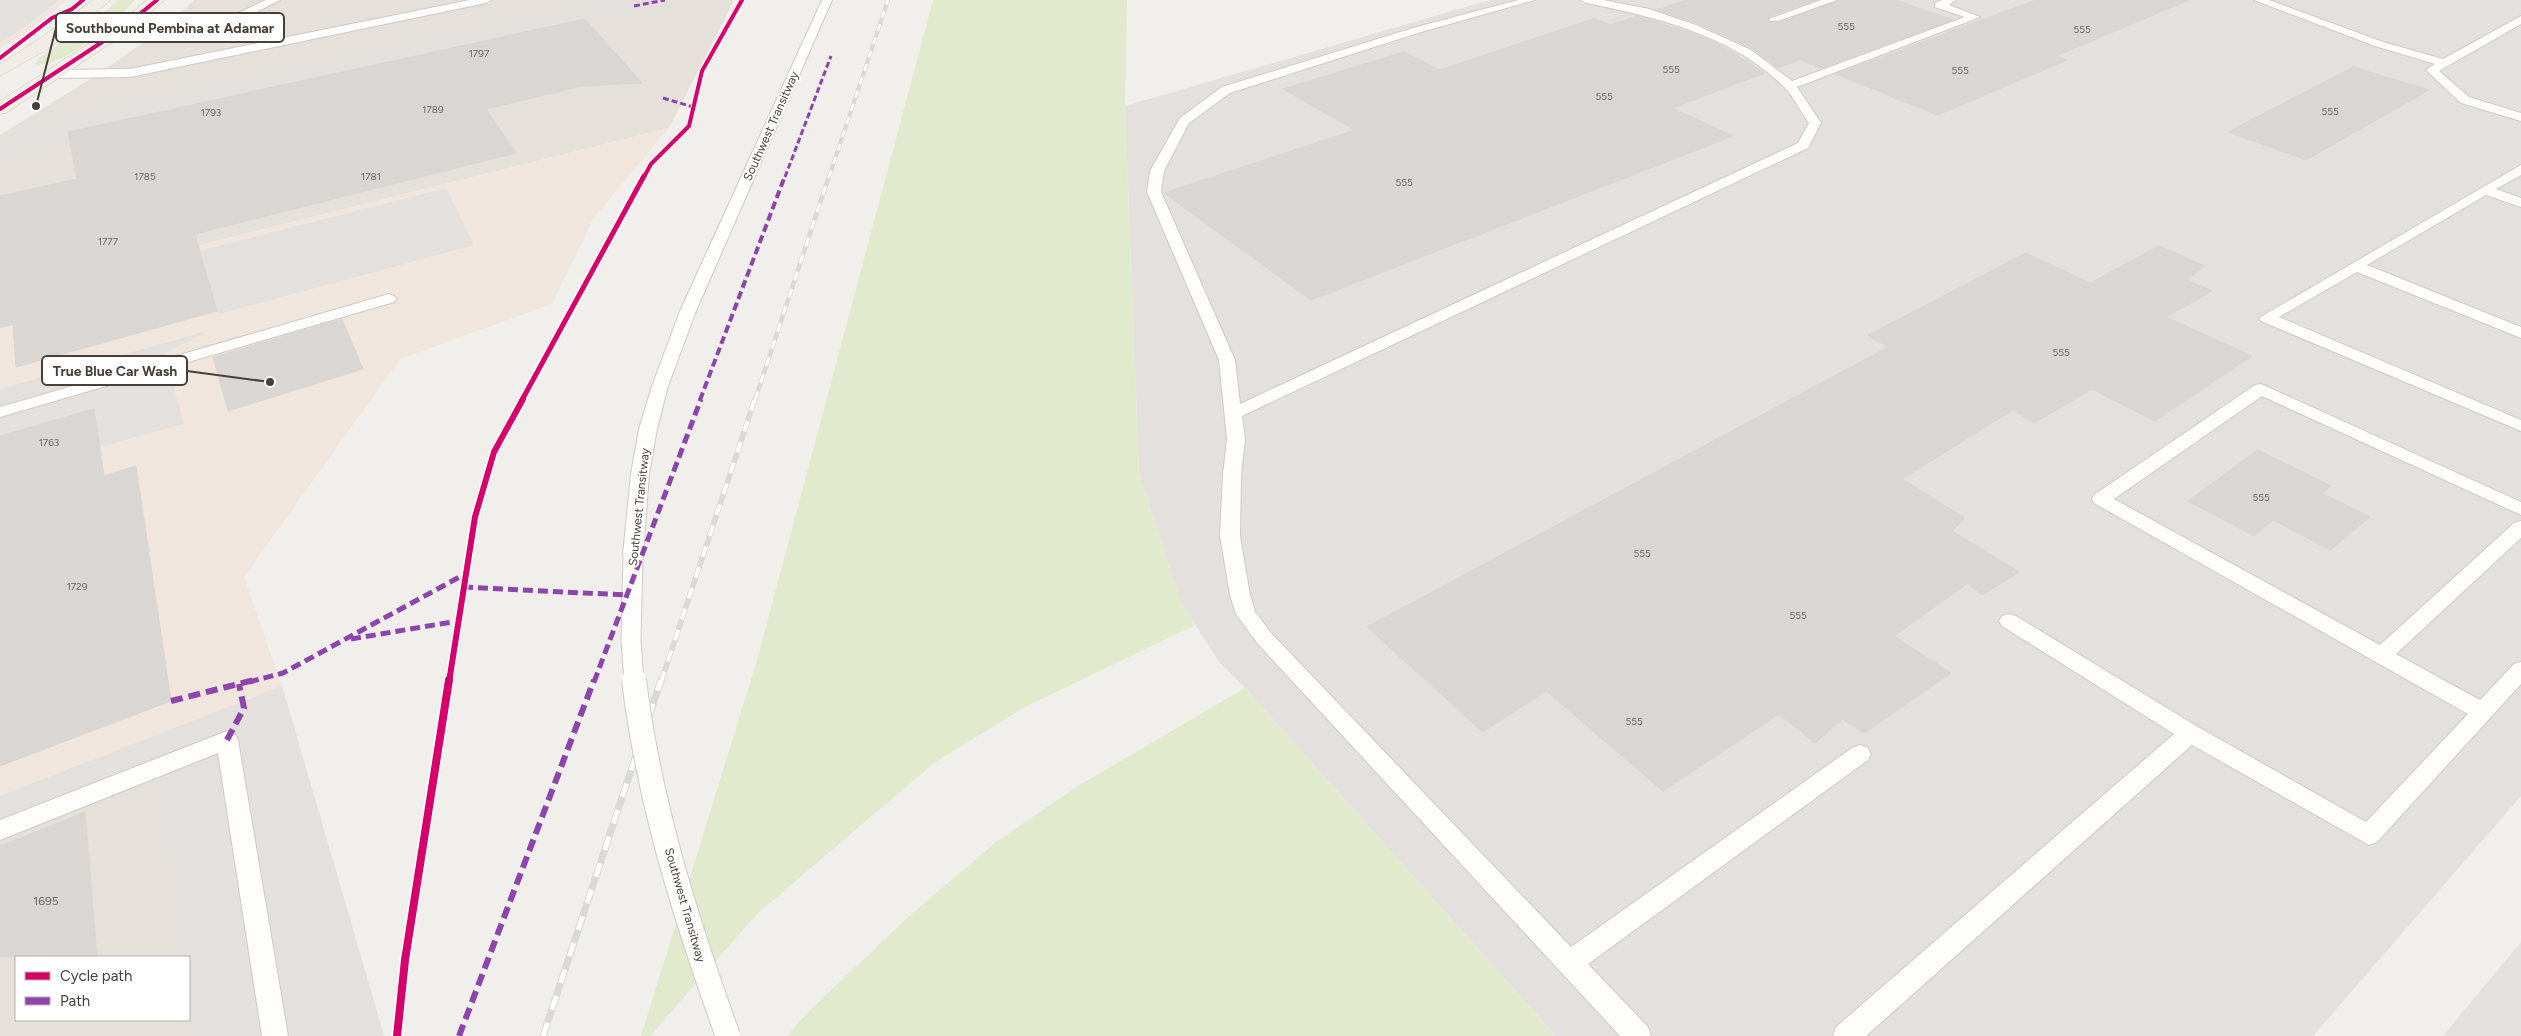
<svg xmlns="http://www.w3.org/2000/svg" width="2521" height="1036" viewBox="0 0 2521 1036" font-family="Figtree,sans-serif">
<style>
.residential{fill:#e5e0d9;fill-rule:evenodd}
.commercial{fill:#f0e6dd}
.industrial{fill:#e4e0dd}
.green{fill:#e2eacd}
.parking{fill:#e3e0dd}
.building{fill:#d9d6d3;stroke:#d9d6d2}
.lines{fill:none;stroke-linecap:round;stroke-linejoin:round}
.lane-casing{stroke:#cecbc8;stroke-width:2}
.primary-casing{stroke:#d3c8ba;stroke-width:1}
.lane{fill:#fdfdfc;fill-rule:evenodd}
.primary{fill:#f1ece4;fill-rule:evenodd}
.rail-far3-casing{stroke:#d9d9d8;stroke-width:4}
.rail-far2-casing{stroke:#d9d9d8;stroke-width:4.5}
.rail-far1-casing{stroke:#d9d9d8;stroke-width:5.5}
.rail-casing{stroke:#d9d9d8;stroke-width:7}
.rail-far3{stroke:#fff;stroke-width:2.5;stroke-dasharray:7;stroke-linecap:butt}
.rail-far2{stroke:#fff;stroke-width:3;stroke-dasharray:9;stroke-linecap:butt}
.rail-far1{stroke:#fff;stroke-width:4;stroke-dasharray:11;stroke-linecap:butt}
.rail{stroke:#fff;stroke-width:5;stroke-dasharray:14;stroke-linecap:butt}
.lane-bridge-far1-casing{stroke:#cecbc8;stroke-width:21;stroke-linecap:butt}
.lane-bridge-casing{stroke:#cecbc8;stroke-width:26;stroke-linecap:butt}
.lane-bridge-far1{stroke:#fdfdfc;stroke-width:19}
.lane-bridge{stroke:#fdfdfc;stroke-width:24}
.quiet-far3{stroke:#8e44ad;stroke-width:3;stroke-dasharray:6 3;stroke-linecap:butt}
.quiet-far2{stroke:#8e44ad;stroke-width:4;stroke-dasharray:8 4;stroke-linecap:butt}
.quiet-far1{stroke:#8e44ad;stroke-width:5;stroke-dasharray:10 5;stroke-linecap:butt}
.quiet{stroke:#8e44ad;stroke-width:6;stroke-dasharray:12 6;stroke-linecap:butt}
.cycleway-far3-casing{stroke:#fff;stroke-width:5.5}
.cycleway-far2-casing{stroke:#fff;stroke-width:8}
.cycleway-far1-casing{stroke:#fff;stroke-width:9}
.cycleway-casing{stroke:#fff;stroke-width:11}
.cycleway-far3{stroke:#d6006c;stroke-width:4}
.cycleway-far2{stroke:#d6006c;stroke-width:5}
.cycleway-far1{stroke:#d6006c;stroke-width:6}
.cycleway{stroke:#d6006c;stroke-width:8}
.labels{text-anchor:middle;stroke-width:4;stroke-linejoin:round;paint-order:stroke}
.number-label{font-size:10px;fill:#6d6660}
.street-label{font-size:12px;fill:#473f38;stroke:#fff}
.near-number-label{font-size:12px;fill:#6d6660}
.leader{fill:none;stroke:#473f38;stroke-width:2}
.callout-dot{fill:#473f38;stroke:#fff;stroke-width:2}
.callout{fill:#fff;stroke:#473f38;stroke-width:2}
.callout-label{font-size:14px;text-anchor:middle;font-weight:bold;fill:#473f38}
</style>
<rect width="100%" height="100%" fill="#f1efec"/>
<!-- residential -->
<g class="residential">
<path d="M194,0H734L669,128L0,295V135L84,83L164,29Z"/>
<path d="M282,686L384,1036H0V796ZM16,957H189V1020H16Z"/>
</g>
<!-- commercial -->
<g class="commercial">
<path d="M0,0H67L30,30L0,48Z"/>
<path d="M669,128L593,219L552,304L400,359L244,577L282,686L0,796V295Z"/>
</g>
<!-- industrial -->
<g class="industrial">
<path d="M1490,0H2521V796L2313,1036H1556L1245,688L1219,662L1180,601L1139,472L1125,106Z"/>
<path d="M2521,942V1036H2443Z"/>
</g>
<!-- green -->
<g class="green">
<path d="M119,0H135C119,18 60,71 35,64L39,58L93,21Z"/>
<path d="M933,0H1127L1125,106L1139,472L1180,601L1195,625L1025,707L934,763L757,914L650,1036H641L757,660Z"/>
<path d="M1245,688L1556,1036H787L806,1014L908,917L996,842L1078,786Z"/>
</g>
<!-- parking -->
<g class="parking">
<path d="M0,0H59L26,26L0,43Z"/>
<path d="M617,0H639L632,10L69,132L70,142L0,157V141L22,136L18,126Z"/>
<path d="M446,188L474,245L219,314L217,311L199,251Z"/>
<path d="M208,331L164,354L184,424L99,447L94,409L0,436V389Z"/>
<path d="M282,686L384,1036H193L189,1007V957H181L150,771L0,830V796Z"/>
</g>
<!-- building -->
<g class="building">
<path d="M1686,0H1816L1768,17L1770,23H1779L1839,0H1896L1953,20L1821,68L1800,60L1778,68L1752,48L1697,23L1657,10Z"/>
<path d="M2036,0H2189L2056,56L2067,60L1938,115L1836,74Z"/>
<path d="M1637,16L1692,33L1717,43L1765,73L1672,108L1733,136L1311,300L1164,193L1355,130L1283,89L1404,52L1439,70L1595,18L1610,25Z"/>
<path d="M585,19L642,83L582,86L486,109L516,153L195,234L217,311L16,367L13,324L0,328V196L77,179L68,132Z"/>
<path d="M2353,67L2429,90L2306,160L2228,132Z"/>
<path d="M2159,246L2205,266L2187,280L2212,291L2166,317L2252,356L2155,421L2092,389L2034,423L2013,410L1902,479L1965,518L1952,531L2019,572L1982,595L1968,583L1894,636L1951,673L1864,733L1843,719L1815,743L1779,714L1663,791L1546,691L1483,732L1367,627L1888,347L1868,335L2026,253L2090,283Z"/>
<path d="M342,319L363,369L228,411L213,357Z"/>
<path d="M94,409L104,476L136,466L171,701L0,766V436Z"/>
<path d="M2258,450L2331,486L2322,493L2370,517L2330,550L2273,520L2254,536L2188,501Z"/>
<path d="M85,812L97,957H0V846Z"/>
</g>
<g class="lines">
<!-- lane casing -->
<g class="lane-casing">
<g id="lane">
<path d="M266,0H280L243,19L103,44L97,41L103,38L236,14Z"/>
<path d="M470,0H491L486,3L130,77L55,78L49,74L55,70L130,69Z"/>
<path d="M822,0H832L696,311L668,386L657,429L649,474L643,555L640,560L633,562L626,560L623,555L631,474L639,429L652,386L680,311Z"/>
<path d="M1518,0H1535L1421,32L1230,93L1189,123L1164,171L1161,192L1235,360L1240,404L1798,143L1809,123C1801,112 1794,97 1785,88C1733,35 1656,17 1586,3L1581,0H1603L1649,9L1696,25L1751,50L1792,81L1965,17L1935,7V3L1942,0H1956L1949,5L1980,17L1797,87L1821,123L1808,148L1242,416L1245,439L1241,475L1240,536L1250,595L1255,612L1272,634L1571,947L1852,748L1860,745L1868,748L1871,754L1868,760L1588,964L1648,1027L1651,1036H1620L1258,644L1236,614L1230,595L1220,536L1223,475L1227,439L1219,360L1147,192L1150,171L1180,118L1222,87L1413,28Z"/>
<path d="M1821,0H1837L1778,21H1770L1769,19Z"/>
<path d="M2254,0H2269L2383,42L2443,59L2521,16V24L2439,71L2469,97L2521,113V121L2461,103L2426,70L2435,64L2375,46Z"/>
<path d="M2521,165V175L2496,189L2521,198V207L2486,195L2367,265L2521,327V338L2357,272L2279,317L2521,420V431L2261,321L2259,318Z"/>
<path d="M389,294L394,296L397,299L394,302L0,417V407Z"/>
<path d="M2261,384L2521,502V515L2262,396L2114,499L2380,645L2514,523L2521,521V538L2396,654L2480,700L2514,664L2521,662V684L2377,842L2369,845L2192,745L1866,1036H1833L1836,1027L2174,734L2002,626L1999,621L2002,616L2009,614L2016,616L2198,727L2366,822L2468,714L2094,503L2092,499L2094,495L2255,385Z"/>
<path d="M227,731L235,734L238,740L288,1036H262L218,753L0,840V820Z"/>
</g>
</g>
<!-- primary casing -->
<g class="primary-casing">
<g id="primary">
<path d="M93,0H111L51,47L0,76V64L39,39Z"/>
<path d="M147,0H165L125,34L6,113L0,114V101L113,28Z"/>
</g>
</g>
<!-- lane -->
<use href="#lane" class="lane"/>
<!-- primary -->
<use href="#primary" class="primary"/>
<!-- rail-far3 casing -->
<g class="rail-far3-casing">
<path id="rail-far3" d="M829,177L888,0"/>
</g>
<!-- rail-far2 casing -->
<g class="rail-far2-casing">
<path id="rail-far2" d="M755,400L829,176"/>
</g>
<!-- rail-far1 casing -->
<g class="rail-far1-casing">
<path id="rail-far1" d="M661,682L755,399"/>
</g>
<!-- rail casing -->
<g class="rail-casing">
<path id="rail" d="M543,1036L661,680"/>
</g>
<!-- rail-far3 -->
<use href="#rail-far3" class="rail-far3"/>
<!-- rail-far2 -->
<use href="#rail-far2" class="rail-far2"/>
<!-- rail-far1 -->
<use href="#rail-far1" class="rail-far1"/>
<!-- rail -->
<use href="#rail" class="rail"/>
<!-- lane-bridge-far1 casing -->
<g class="lane-bridge-far1-casing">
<path id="lane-bridge-far1" d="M633,555L631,639L634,682"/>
</g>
<!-- lane-bridge casing -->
<g class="lane-bridge-casing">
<path id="lane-bridge" d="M634,680C649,803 686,920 728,1036"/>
</g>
<!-- lane-bridge-far1 -->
<use href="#lane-bridge-far1" class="lane-bridge-far1"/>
<!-- lane-bridge -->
<use href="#lane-bridge" class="lane-bridge"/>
<!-- quiet-far3 -->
<g class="quiet-far3">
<path d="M634,6L665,0"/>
<path d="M663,98L693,107"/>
<path d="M785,177L831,56"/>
</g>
<!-- quiet-far2 -->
<path class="quiet-far2" d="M700,400L785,176"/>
<!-- quiet-far1 -->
<g class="quiet-far1">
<path d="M463,587L626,595"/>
<path d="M351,639L458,621"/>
<path d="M249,682L283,673L465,574"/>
<path d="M594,682L701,399"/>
</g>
<!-- quiet -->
<g class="quiet">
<path d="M171,701L254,680"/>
<path d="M227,740L244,708L239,684"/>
<path d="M459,1036L594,680"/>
</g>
<!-- cycleway-far3 casing -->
<g class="cycleway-far3-casing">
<g id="cycleway-far3">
<path d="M0,58L52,18L72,9L83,0"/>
<path d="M0,109L119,31L157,0"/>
<path d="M644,177L651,164L689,126L702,71L742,0"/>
</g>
</g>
<!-- cycleway-far2 casing -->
<g class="cycleway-far2-casing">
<path id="cycleway-far2" d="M522,400L644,176"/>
</g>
<!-- cycleway-far1 casing -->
<g class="cycleway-far1-casing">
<path id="cycleway-far1" d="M449,682L475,517L494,452L523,399"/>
</g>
<!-- cycleway casing -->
<g class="cycleway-casing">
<path id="cycleway" d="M397,1036L405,960L449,680"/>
</g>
<!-- cycleway-far3 -->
<use href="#cycleway-far3" class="cycleway-far3"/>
<!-- cycleway-far2 -->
<use href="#cycleway-far2" class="cycleway-far2"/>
<!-- cycleway-far1 -->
<use href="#cycleway-far1" class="cycleway-far1"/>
<!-- cycleway -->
<use href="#cycleway" class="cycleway"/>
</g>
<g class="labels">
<!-- number labels -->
<g class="number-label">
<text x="1846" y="30">555</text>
<text x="2082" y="33">555</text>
<text x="479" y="57">1797</text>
<text x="1671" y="73">555</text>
<text x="1960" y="74">555</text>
<text x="1604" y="100">555</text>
<text x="433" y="113">1789</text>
<text x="2330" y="115">555</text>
<text x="211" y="116">1793</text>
<text x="145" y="180">1785</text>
<text x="371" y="180">1781</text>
<text x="1404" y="186">555</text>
<text x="108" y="245">1777</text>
<text x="2061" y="356">555</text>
<text x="49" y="446">1763</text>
<text x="2261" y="501">555</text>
<text x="1642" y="557">555</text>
<text x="77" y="590">1729</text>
<text x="1798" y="619">555</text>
<text x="1634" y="725">555</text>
</g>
<!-- street labels -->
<g class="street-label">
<text transform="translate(771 126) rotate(-66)" y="4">Southwest Transitway</text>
<text transform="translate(639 507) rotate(-84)" y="4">Southwest Transitway</text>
<text transform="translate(685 905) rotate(74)" y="4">Southwest Transitway</text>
</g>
<!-- near-number labels -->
<g class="near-number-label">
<text x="46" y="905">1695</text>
</g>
</g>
<!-- callouts -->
<path class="leader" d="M36 106L56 28M270 382L187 371"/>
<g class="callout-dot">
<circle cx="36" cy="106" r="5"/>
<circle cx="270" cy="382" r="5"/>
</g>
<g class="callout">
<rect x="56" y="13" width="228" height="29" rx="5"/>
<rect x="42" y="356" width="145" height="29" rx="5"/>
</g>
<g class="callout-label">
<text x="170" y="33">Southbound Pembina at Adamar</text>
<text x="115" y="376">True Blue Car Wash</text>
</g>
<!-- legend -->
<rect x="15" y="956" width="175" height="65" fill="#ffffff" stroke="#b5b2af"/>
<rect x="25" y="972" width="25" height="8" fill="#d6006c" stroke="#b5b2af"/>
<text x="60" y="981" font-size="15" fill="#473f38">Cycle path</text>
<rect x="25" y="997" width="25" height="8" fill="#8e44ad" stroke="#b5b2af"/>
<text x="60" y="1006" font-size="15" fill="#473f38">Path</text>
</svg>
